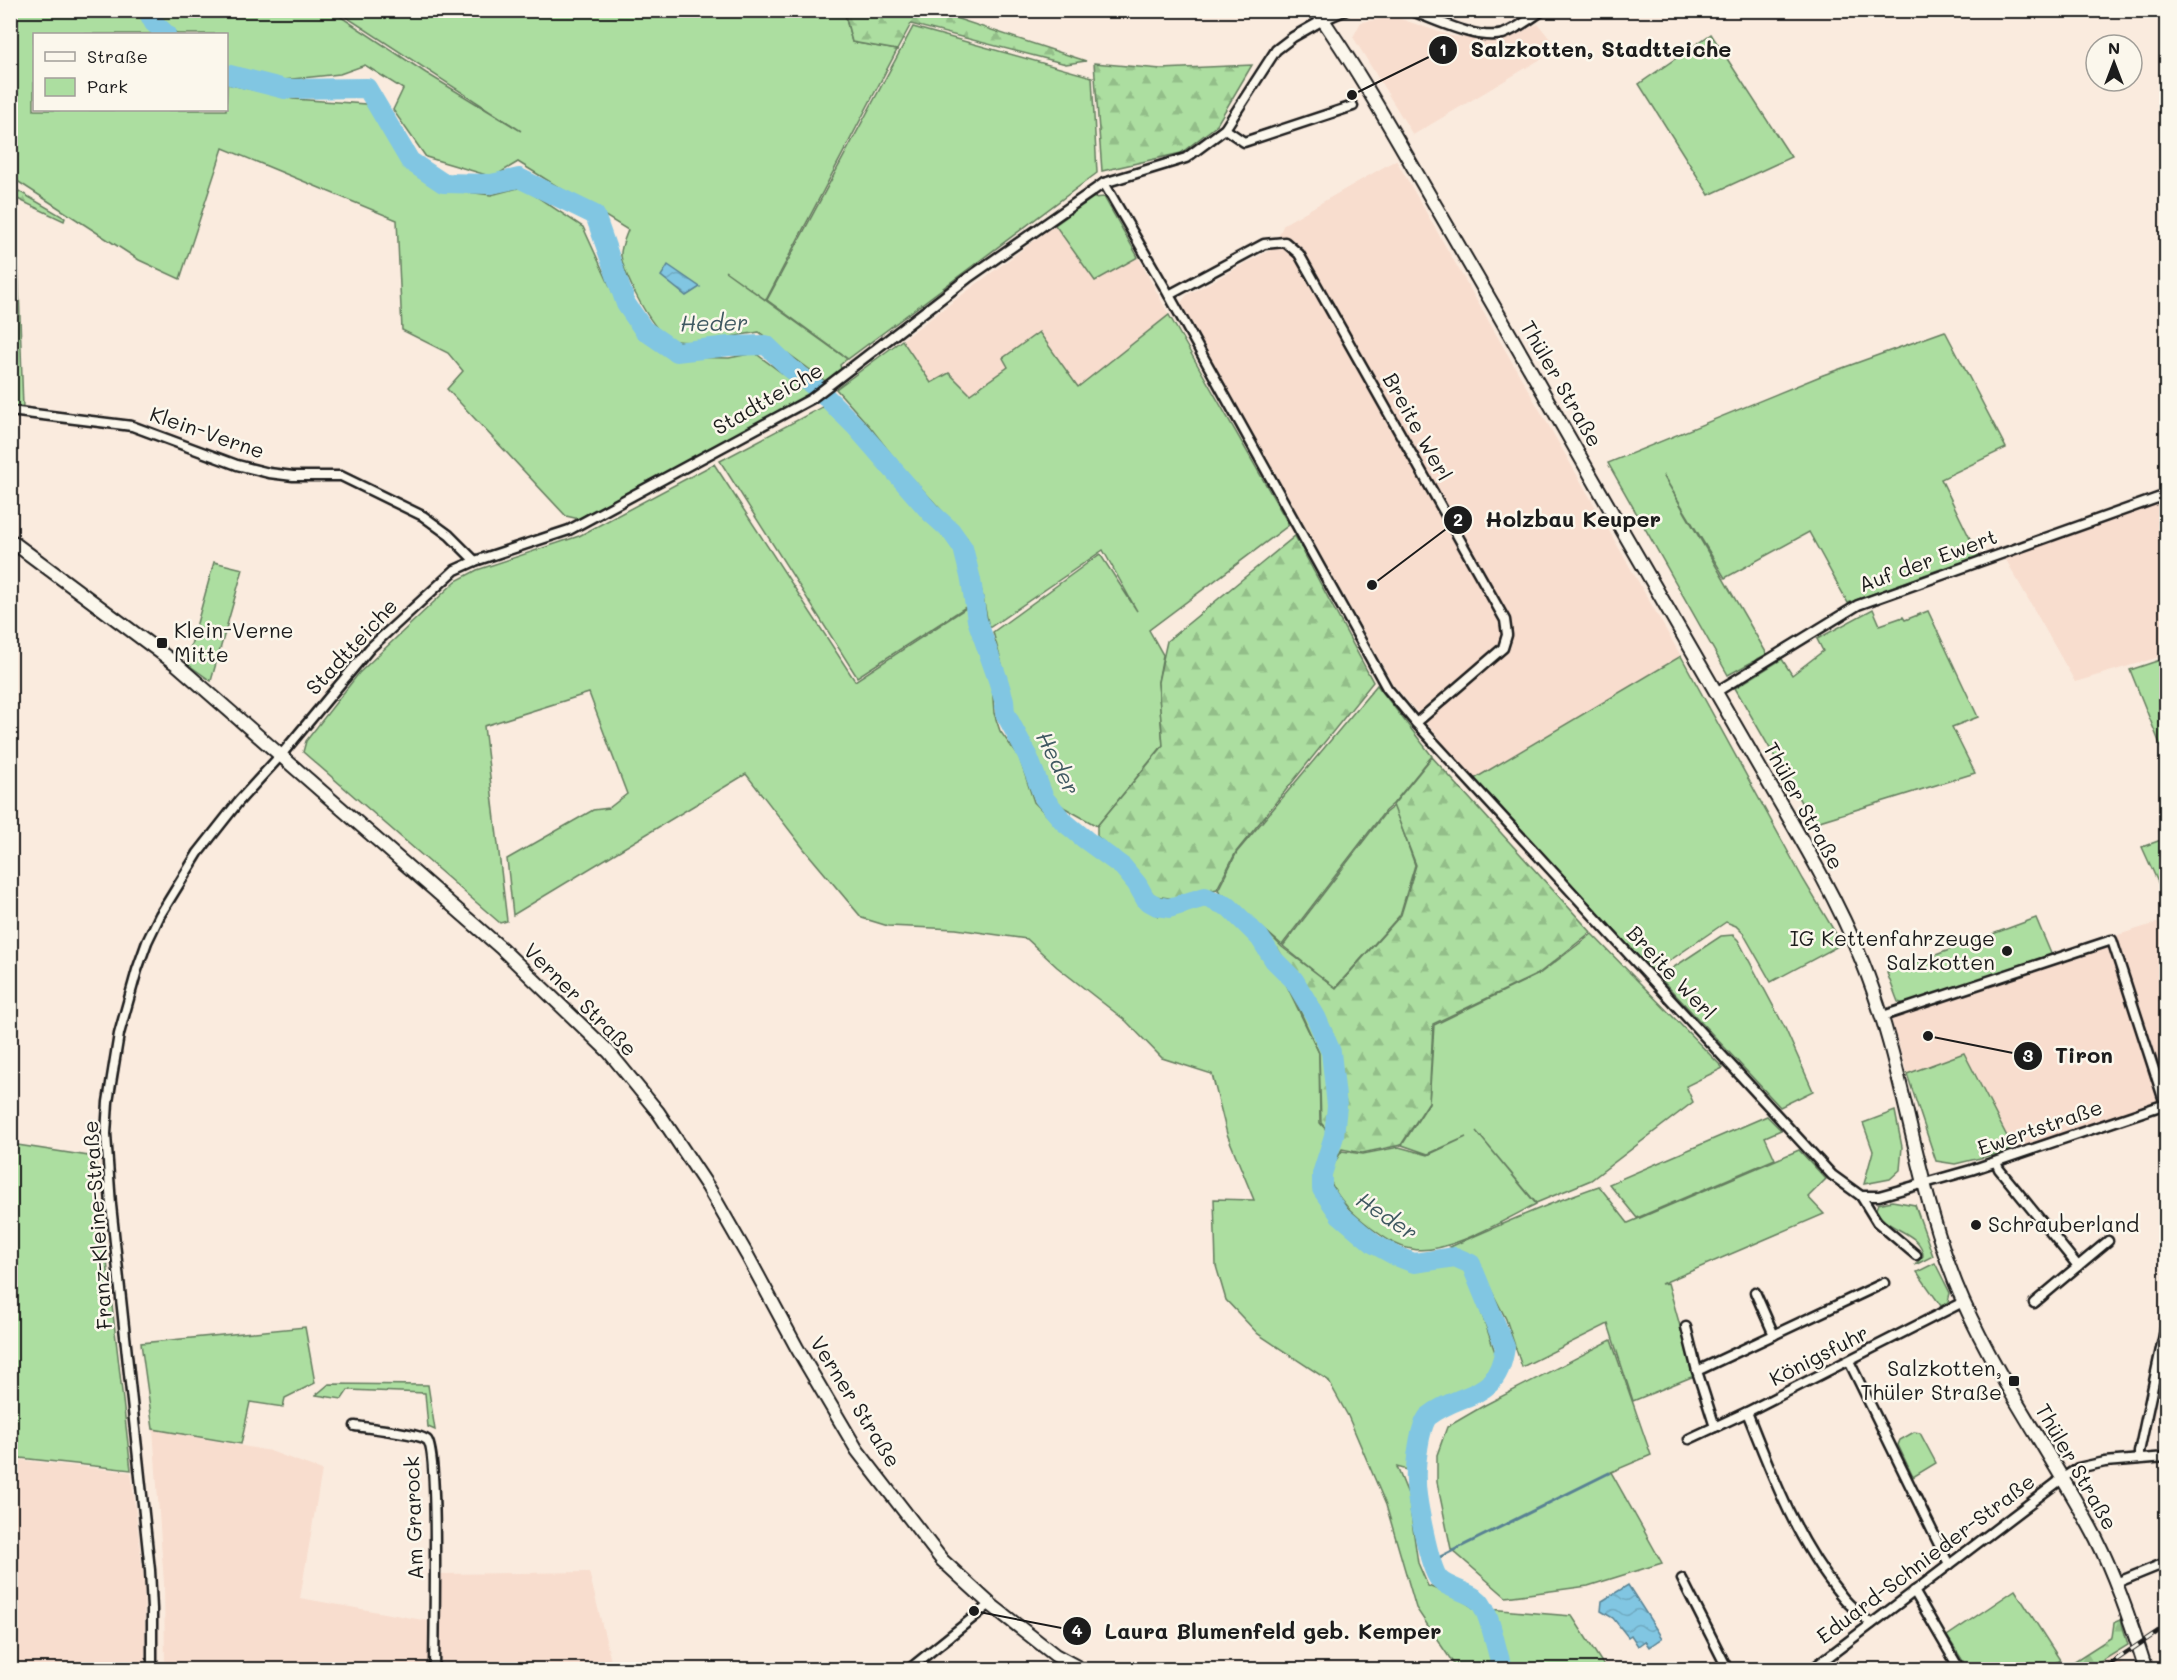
<svg xmlns="http://www.w3.org/2000/svg" width="2177" height="1680" viewBox="0 0 2177 1680" font-family="Mali,sans-serif">
<style>
.built{fill:#f8ddce}
.green{fill:#acdea0;stroke:#647d5e;stroke-width:1.5}
.forest{fill:url(#forest-firs);stroke:#647d5e;stroke-width:1.5}
.water{fill:url(#water-waves);stroke:#598293;stroke-width:1.5}
.lines{fill:none;stroke-linecap:round;stroke-linejoin:round}
.stream{stroke:#598293;stroke-width:3}
.river{stroke:#81c6e2;stroke-width:20}
.minor-casing{stroke:#1c1c1c;stroke-width:13}
.secondary-casing{stroke:#1c1c1c;stroke-width:16}
.minor{stroke:#fbf7ec;stroke-width:8}
.secondary{stroke:#fbf7ec;stroke-width:12}
.rail-casing{stroke:#1c1c1c;stroke-width:5}
.rail{stroke:#fbf7ec;stroke-width:3;stroke-dasharray:9;stroke-linecap:butt}
.poi-dot{fill:#1c1c1c;stroke:#fbf7ec;stroke-width:2}
.labels{text-anchor:middle;stroke-width:5;stroke-linejoin:round;paint-order:stroke}
.street-label{font-size:21px;fill:#1c1c1c;stroke:#fbf7ec}
.poi-label{font-size:21px;fill:#1c1c1c;stroke:#fbf7ec;text-anchor:start}
.water-label{font-size:22px;font-style:italic;fill:#3f5861;stroke:#fbf7ec}
.leader{fill:none;stroke:#1c1c1c;stroke-width:2}
.callout-dot{fill:#1c1c1c;stroke:#fbf7ec;stroke-width:2}
.mark-label{font-size:18px;text-anchor:middle;font-weight:bold;fill:#fff}
.callout-label{font-size:22px;text-anchor:middle;font-weight:bold;fill:#1c1c1c;stroke:#fbf7ec;stroke-width:5;stroke-linejoin:round;paint-order:stroke}
</style>
<defs>
<pattern id="forest-firs" width="22" height="20" patternUnits="userSpaceOnUse" patternTransform="scale(1.5)"><rect width="22" height="20" fill="#acdea0"/><path d="M5 1l3.5 6h-7zM16 11l3.5 6h-7z" fill="#93be89"/></pattern>
<pattern id="water-waves" width="16" height="10" patternUnits="userSpaceOnUse" patternTransform="scale(1.5)"><rect width="16" height="10" fill="#81c6e2"/><path d="M0 5q4-4 8 0t8 0" fill="none" stroke="#6faac1"/></pattern>
</defs>
<rect width="100%" height="100%" fill="#faebde"/>
<filter id="ink" filterUnits="userSpaceOnUse"><feTurbulence type="fractalNoise" baseFrequency=".0167" numOctaves="2"/><feDisplacementMap in="SourceGraphic" scale="12" xChannelSelector="R" yChannelSelector="G"/><feConvolveMatrix kernelMatrix="1 2 1 2 8 2 1 2 1" color-interpolation-filters="sRGB"/></filter>
<g filter="url(#ink)">
<!-- built -->
<g class="built">
<path d="M1395,17L1451,36L1500,42L1538,24L1558,49L1413,135L1353,37L1361,22Z"/>
<path d="M1396,160L1681,656L1474,779L1393,684L1180,304L1187,295L1272,249L1284,224Z"/>
<path d="M1055,225L1095,281L1138,257L1169,315L1078,387L1003,358L1008,367L970,394L931,383L902,340Z"/>
<path d="M2166,499V655L2075,682L2005,558Z"/>
<path d="M2166,920V1100L2014,1150L1964,1053L1907,1074L1891,1019L2117,942L2118,935Z"/>
<path d="M153,1429L270,1451L322,1470L300,1598L440,1623L439,1574L589,1572L613,1669H165L164,1583Z"/>
<path d="M11,1459L131,1472L144,1581L145,1651L144,1669H11Z"/>
<path d="M2117,1652L2123,1669L2089,1670Z"/>
</g>
<!-- green -->
<g class="green">
<path d="M11,10L139,11L158,34H34V110H226L227,84L293,99L366,104L408,166L442,189L491,195L522,187L583,227L620,308L640,336L673,357L729,358L755,353L810,394L579,519L566,516L447,389L463,371L448,353L402,330L397,220L223,148L180,279L139,260L11,177Z"/>
<path d="M155,11H332L426,73L521,131L337,11H844L852,42L897,50L766,300L725,271L847,359L840,365L842,372L828,383L759,332C737,335 691,346 672,340C653,334 624,276 621,256C620,248 625,238 628,230L518,162L493,177L426,157L393,110L403,89L365,65L340,74L283,80L227,66L226,34H177Z"/>
<path d="M913,27L1092,77L1097,173L848,359L767,300Z"/>
<path d="M1711,34L1791,157L1709,195L1639,84Z"/>
<path d="M10,197L16,198L23,408L11,406Z"/>
<path d="M1104,197L1138,257L1095,281L1055,225L1093,198Z"/>
<path d="M1169,315L1289,525L1149,630L1163,655L1158,682L1163,745L1097,826L1065,808L1051,797L1034,754L1012,714L1003,668L993,632L1100,554L1137,611L1103,550L989,628L979,578L967,538L899,464L870,427L836,389L902,340L931,383L949,373L970,394L1008,367L1003,358L1039,332L1078,387Z"/>
<path d="M1945,331L2006,448L1941,479L1979,557L1938,570L1848,603L1809,532L1725,578L1663,475L1767,654L1728,675L1608,463L1823,375Z"/>
<path d="M824,406L852,433L926,517L949,538L958,551L966,581L969,605L857,677L720,461Z"/>
<path d="M714,464L855,681L969,606L970,618L992,683L994,713L1000,731L1019,757L1034,802L1061,830L1118,871L1144,908L1158,916L1205,904L1225,912L1253,940L1286,984L1319,1053L1320,1123L1328,1132L1316,1172V1189L1335,1218L1368,1248L1413,1268L1439,1266L1454,1262L1466,1268L1498,1361L1487,1377L1420,1415L1408,1470L1397,1467L1408,1494L1418,1563L1428,1586C1443,1592 1459,1597 1472,1607C1488,1621 1491,1650 1496,1669H1457L1416,1608L1386,1505L1348,1416L1328,1380L1258,1334L1226,1300L1216,1266L1214,1199L1254,1200L1227,1134L1212,1074L1162,1058L1126,1021L1057,967L1027,939L956,929L888,926L862,918L804,849L746,774L513,915L507,859L593,810L609,808L627,794L589,693L484,726L507,921L500,923L303,752L306,741L359,673L456,581L477,570L579,536Z"/>
<path d="M214,562L243,569L211,681L186,663Z"/>
<path d="M1873,609L1880,625L1903,617L1905,620L1928,611L1978,717L1952,727L1975,773L1813,823L1735,688L1782,659L1792,675L1823,651L1817,639Z"/>
<path d="M1681,656L1803,879L1842,944L1771,982L1743,933L1736,926L1726,922L1653,972L1474,779Z"/>
<path d="M2166,658V759L2130,670Z"/>
<path d="M1377,685L1432,756L1393,804L1385,811L1282,945L1218,890L1237,852Z"/>
<path d="M1394,806L1415,865L1400,915L1335,988L1283,946L1385,813Z"/>
<path d="M2166,838V900L2142,847Z"/>
<path d="M2036,918L2052,956L1905,1004L1898,1002L1887,973Z"/>
<path d="M1592,934L1723,1068L1686,1086L1693,1102L1591,1180L1536,1203L1476,1131L1536,1204C1506,1219 1445,1256 1412,1249C1397,1247 1383,1237 1371,1228C1362,1220 1351,1213 1344,1203C1327,1182 1325,1174 1342,1151L1363,1154L1399,1147L1428,1155L1466,1137L1428,1154L1402,1145L1429,1103L1434,1025L1539,974Z"/>
<path d="M1733,935L1738,940L1785,1028L1813,1091L1780,1107L1659,977L1721,936Z"/>
<path d="M1964,1053L2014,1150L1955,1164L1936,1161L1907,1074Z"/>
<path d="M1895,1111L1902,1147L1900,1170L1890,1179L1864,1184L1873,1151L1863,1123Z"/>
<path d="M1767,1116L1781,1130L1765,1137L1775,1159L1637,1218L1609,1184Z"/>
<path d="M11,1144L95,1157L131,1470L11,1457Z"/>
<path d="M1799,1150L1826,1179L1808,1197L1824,1214L1661,1284L1668,1283L1694,1376L1633,1401L1608,1324L1522,1367L1506,1319L1474,1257L1450,1247C1499,1225 1549,1203 1599,1186L1628,1223Z"/>
<path d="M1892,1201L1915,1205L1933,1256L1915,1265L1923,1256C1923,1237 1899,1232 1885,1221C1882,1218 1878,1214 1875,1211L1878,1204Z"/>
<path d="M1935,1263L1950,1293L1948,1302L1941,1306L1917,1272Z"/>
<path d="M305,1327L315,1383L285,1398L283,1407L250,1402L241,1444L153,1429L141,1343Z"/>
<path d="M1611,1340L1651,1455L1611,1472L1662,1563L1588,1586L1506,1597L1451,1549L1437,1482V1455L1447,1427L1485,1405Z"/>
<path d="M329,1384L428,1385L435,1430L428,1427L425,1393L348,1390L342,1399L316,1395Z"/>
<path d="M1914,1432L1920,1433L1936,1463L1913,1477L1898,1445L1900,1440Z"/>
<path d="M2015,1590L2060,1660L2045,1669H1968L1947,1636Z"/>
<path d="M1488,1609L1572,1616L1606,1669H1508L1494,1620Z"/>
</g>
<!-- forest -->
<g class="forest">
<path d="M844,11H934L1086,61L1066,64L911,24L897,50L852,42Z"/>
<path d="M1094,63L1161,69L1252,65L1216,126L1181,153L1102,171Z"/>
<path d="M10,186L65,218L64,221L11,196Z"/>
<path d="M1295,536L1373,682L1236,852L1217,889L1176,899L1155,896L1131,867L1097,836V826L1163,746L1158,682L1167,641Z"/>
<path d="M1432,757L1591,932L1538,974L1433,1024L1429,1102L1401,1145L1362,1153L1342,1149L1328,1173L1318,1170L1329,1132L1321,1123L1319,1053L1288,984L1267,932L1282,947L1336,988L1401,915L1416,865L1393,805Z"/>
<path d="M2121,1620L2128,1645L2089,1669H2062L2112,1637L2114,1623Z"/>
</g>
<!-- water -->
<g class="water">
<path d="M668,265L700,287L686,296L661,276Z"/>
<path d="M1628,1585L1662,1638L1649,1647L1645,1641L1638,1646L1631,1635L1628,1637L1613,1618L1601,1611L1602,1601Z"/>
</g>
<g class="lines">
<!-- stream -->
<path class="stream" d="M1430,1562L1609,1473"/>
<!-- river -->
<g class="river">
<path d="M147,10L154,23L166,34"/>
<path d="M226,74L285,89L367,88L410,161L443,183L491,184L519,178L595,215L626,304L644,330L676,352L729,346L766,345L790,368L818,389L856,427L931,513L951,531L963,548L971,580L977,620L998,680L1004,700L1005,713L1027,754L1044,798L1063,821L1086,840L1123,867L1137,884L1146,900L1157,906L1169,908L1205,897L1229,907L1260,938L1274,960L1294,980L1316,1017L1331,1052L1337,1106L1334,1136L1322,1174V1189L1340,1215L1374,1244L1396,1256L1414,1263L1455,1257L1471,1264L1505,1347C1497,1403 1463,1389 1429,1416C1419,1424 1415,1468 1416,1482C1416,1498 1429,1567 1439,1579C1446,1588 1469,1591 1479,1601C1491,1614 1496,1652 1503,1670"/>
</g>
<!-- minor casing -->
<g class="minor-casing">
<g id="minor">
<path d="M1409,10C1434,19 1477,41 1503,34C1517,29 1530,19 1543,10"/>
<path d="M1225,129L1244,142L1353,106"/>
<path d="M1104,183L1169,295L1387,688L1416,723L1832,1175L1861,1196H1879L1971,1170L2166,1104"/>
<path d="M1169,295L1264,244L1285,242L1299,254L1505,620L1507,635L1503,648L1416,723"/>
<path d="M10,411L132,426L237,465L269,473L293,476H341L423,516L449,535L475,561"/>
<path d="M1716,692L1858,605L2166,495"/>
<path d="M1883,1016L2112,940L2166,1107"/>
<path d="M1996,1162L1999,1169L2078,1266L2034,1303"/>
<path d="M1861,1196L1877,1222L1916,1255"/>
<path d="M2078,1266L2108,1241"/>
<path d="M1755,1292L1774,1335"/>
<path d="M1686,1327L1697,1371"/>
<path d="M1849,1361L1949,1565"/>
<path d="M1747,1412C1772,1475 1797,1542 1841,1595C1849,1606 1861,1614 1871,1624"/>
<path d="M355,1426C368,1428 419,1433 427,1440C439,1450 434,1642 434,1670"/>
<path d="M1715,1427L1697,1371L1884,1283"/>
<path d="M1689,1439L1747,1412L1963,1302"/>
<path d="M2139,1459V1452L2166,1325"/>
<path d="M1682,1579L1728,1670"/>
<path d="M2116,1583L2165,1563"/>
<path d="M1914,1591L1960,1670"/>
<path d="M152,1670V1609L150,1570L111,1205L106,1134L108,1102L119,1034L137,970L147,942L160,915L198,853L239,801L281,755L370,648L455,570L475,561L569,530L811,399L968,278L1104,183L1186,158L1225,129L1276,50L1293,37L1323,20L1346,10"/>
<path d="M908,1670L990,1604"/>
<path d="M1811,1670L2063,1478L2078,1468L2105,1462L2166,1457"/>
</g>
</g>
<!-- secondary casing -->
<g class="secondary-casing">
<g id="secondary">
<path d="M1316,10C1361,74 1399,143 1438,210C1501,318 1563,427 1625,535C1670,613 1716,692 1761,770C1797,832 1835,894 1862,961C1907,1071 1915,1192 1963,1301C2000,1384 2054,1458 2096,1538C2117,1580 2132,1625 2146,1670"/>
<path d="M10,540L176,664L501,948L609,1052L658,1112L708,1187L747,1255L797,1348L857,1450L942,1560L990,1604L1055,1655L1083,1670"/>
</g>
</g>
<!-- minor -->
<use href="#minor" class="minor"/>
<!-- secondary -->
<use href="#secondary" class="secondary"/>
<!-- rail casing -->
<g class="rail-casing">
<path id="rail" d="M2101,1670L2166,1626"/>
</g>
<!-- rail -->
<use href="#rail" class="rail"/>
</g>
</g>
<!-- markers -->
<g class="poi-dot">
<rect x="156" y="637" width="12" height="12" rx="3"/>
<circle cx="2007" cy="951" r="6"/>
<circle cx="1976" cy="1225" r="6"/>
<rect x="2008" y="1375" width="12" height="12" rx="3"/>
</g>
<g class="labels">
<!-- street labels -->
<g class="street-label">
<text transform="translate(1561 384) rotate(60)" y="7">Thüler Straße</text>
<text transform="translate(768 399) rotate(-30)" y="7">Stadtteiche</text>
<text transform="translate(1417 427) rotate(61)" y="7">Breite Werl</text>
<text transform="translate(207 433) rotate(19)" y="7">Klein-Verne</text>
<text transform="translate(1928 561) rotate(-20)" y="7">Auf der Ewert</text>
<text transform="translate(352 647) rotate(-47)" y="7">Stadtteiche</text>
<text transform="translate(1803 806) rotate(61)" y="7">Thüler Straße</text>
<text transform="translate(1671 973) rotate(47)" y="7">Breite Werl</text>
<text transform="translate(580 1000) rotate(45)" y="7">Verner Straße</text>
<text transform="translate(2040 1128) rotate(-19)" y="7">Ewertstraße</text>
<text transform="translate(98 1225) rotate(-94)" y="7">Franz-Kleine-Straße</text>
<text transform="translate(1819 1356) rotate(-27)" y="7">Königsfuhr</text>
<text transform="translate(855 1402) rotate(58)" y="7">Verner Straße</text>
<text transform="translate(2076 1467) rotate(60)" y="7">Thüler Straße</text>
<text transform="translate(414 1518) rotate(-92)" y="7">Am Grarock</text>
<text transform="translate(1926 1559) rotate(-37)" y="7">Eduard-Schnieder-Straße</text>
</g>
<!-- poi labels -->
<g class="poi-label">
<text x="174" y="638">Klein-Verne<tspan x="174" dy="24">Mitte</tspan></text>
<text x="1995" y="946" text-anchor="end">IG Kettenfahrzeuge<tspan x="1995" dy="24">Salzkotten</tspan></text>
<text x="1988" y="1232">Schrauberland</text>
<text x="2002" y="1376" text-anchor="end">Salzkotten,<tspan x="2002" dy="24">Thüler Straße</tspan></text>
</g>
<!-- water labels -->
<g class="water-label">
<text transform="translate(714 323) rotate(-1)" y="8">Heder</text>
<text transform="translate(1058 763) rotate(63)" y="8">Heder</text>
<text transform="translate(1387 1216) rotate(34)" y="8">Heder</text>
</g>
</g>
<!-- callouts -->
<path class="leader" d="M1352 95L1443 50M1372 585L1458 520M1928 1036L2028 1056M974 1611L1077 1631"/>
<g class="callout-dot">
<circle cx="1352" cy="95" r="6"/>
<circle cx="1372" cy="585" r="6"/>
<circle cx="1928" cy="1036" r="6"/>
<circle cx="974" cy="1611" r="6"/>
<circle cx="1443" cy="50" r="15"/>
<circle cx="1458" cy="520" r="15"/>
<circle cx="2028" cy="1056" r="15"/>
<circle cx="1077" cy="1631" r="15"/>
</g>
<g class="mark-label">
<text x="1443" y="56">1</text>
<text x="1458" y="526">2</text>
<text x="2028" y="1062">3</text>
<text x="1077" y="1637">4</text>
</g>
<g class="callout-label">
<text x="1601" y="57">Salzkotten, Stadtteiche</text>
<text x="1573" y="527">Holzbau Keuper</text>
<text x="2084" y="1063">Tiron</text>
<text x="1273" y="1639">Laura Blumenfeld geb. Kemper</text>
</g>
<!-- margin -->
<rect width="2177" height="1680" fill="none" stroke="#fbf7ec" stroke-width="36"/>
<rect x="18" y="18" width="2141" height="1644" fill="none" stroke="#1c1c1c" stroke-width="2" filter="url(#ink)"/>
<!-- legend -->
<rect x="33" y="33" width="195" height="78" fill="#fbf7ec" stroke="#a29f99" stroke-width="1.5"/>
<rect x="45" y="52" width="30" height="9" fill="#fbf7ec" stroke="#a29f99" stroke-width="1.5"/>
<text x="87" y="63" font-size="18" fill="#1c1c1c">Straße</text>
<rect x="45" y="78" width="30" height="18" fill="#acdea0" stroke="#a29f99" stroke-width="1.5"/>
<text x="87" y="93" font-size="18" fill="#1c1c1c">Park</text>
<!-- north arrow -->
<g transform="translate(2114 63)"><circle r="28" fill="#fbf7ec" stroke="#a29f99" stroke-width="1.5"/>
<path d="M0-4.5L10 22L0 15L-10 22Z" fill="#1c1c1c"/>
<text y="-9" font-size="16" font-weight="bold" text-anchor="middle" fill="#1c1c1c">N</text>
</g>
</svg>
